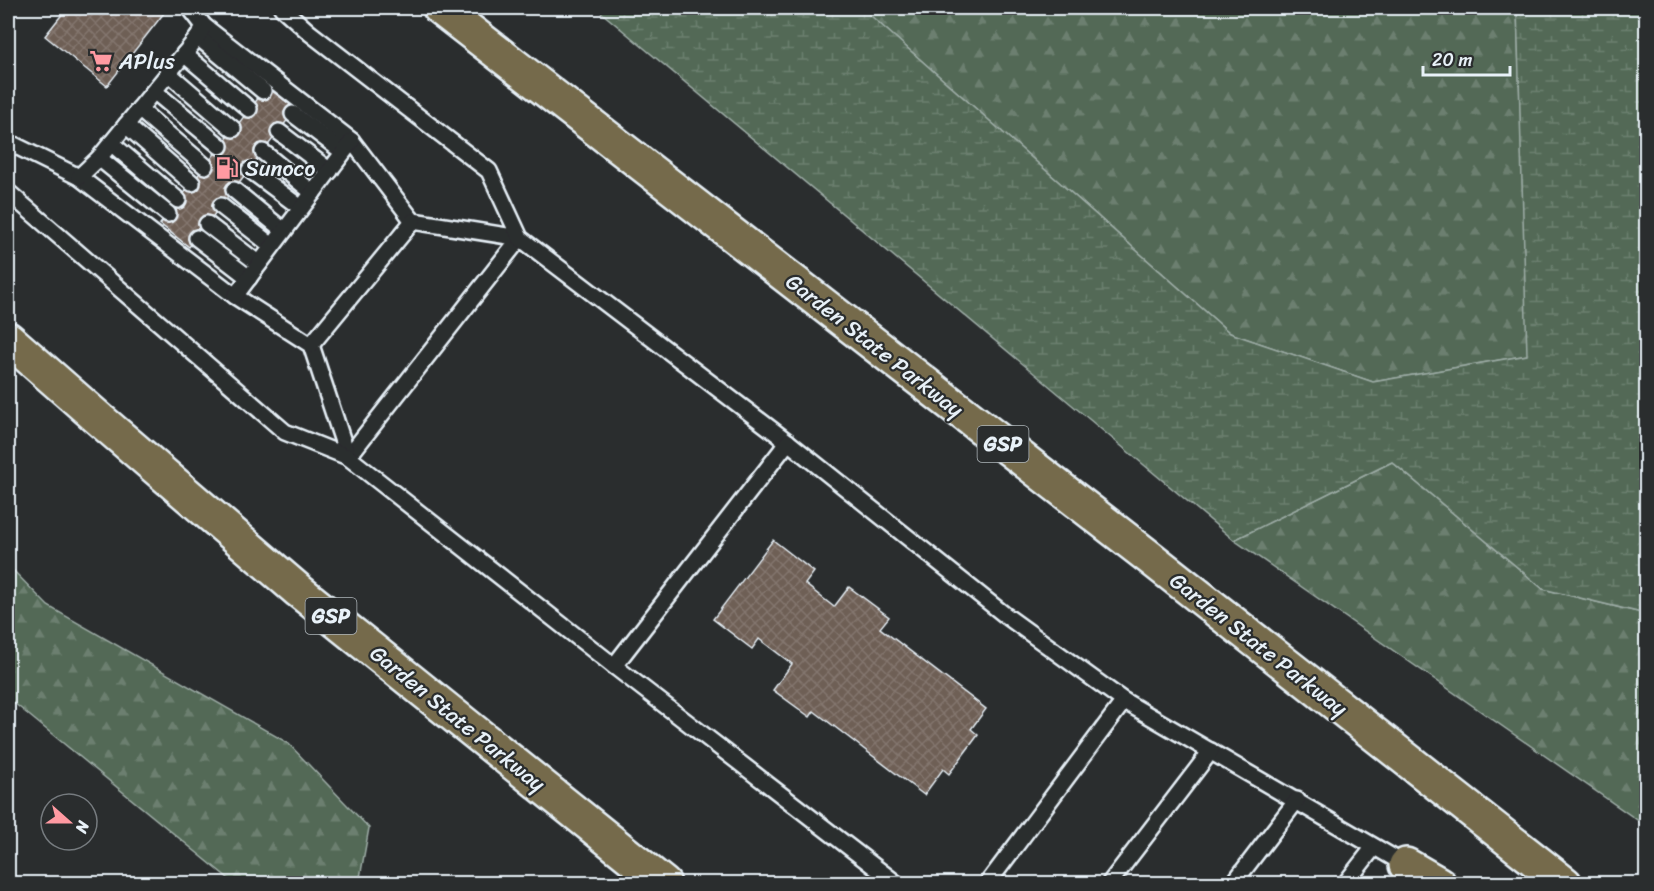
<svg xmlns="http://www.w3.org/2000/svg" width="1654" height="891" viewBox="0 0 1654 891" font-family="Sriracha,sans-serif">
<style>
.forest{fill:url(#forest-firs);stroke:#9eada7;stroke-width:1.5}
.wetland{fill:url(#wetland-marsh);stroke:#9eada7;stroke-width:1.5}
.building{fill:url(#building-cross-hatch);stroke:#e8f1f8;stroke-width:1.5}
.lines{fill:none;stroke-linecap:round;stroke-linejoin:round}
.service-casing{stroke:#e8f1f8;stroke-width:20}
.motorway-casing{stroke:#e8f1f8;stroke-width:38}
.service{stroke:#2a2d2e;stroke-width:15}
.motorway{stroke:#746b4b;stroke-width:33}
.labels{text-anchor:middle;stroke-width:4.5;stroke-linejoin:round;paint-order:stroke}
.shield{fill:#2a2d2e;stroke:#afb6bb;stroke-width:1.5}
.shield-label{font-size:21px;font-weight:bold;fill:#e8f1f8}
.poi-label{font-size:22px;fill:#e8f1f8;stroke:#2a2d2e;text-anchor:start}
.street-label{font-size:22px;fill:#e8f1f8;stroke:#2a2d2e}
</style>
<defs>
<pattern id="forest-firs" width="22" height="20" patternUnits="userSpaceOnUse" patternTransform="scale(1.5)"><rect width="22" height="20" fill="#536956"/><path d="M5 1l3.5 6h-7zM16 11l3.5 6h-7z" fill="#6c7f6f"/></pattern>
<pattern id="wetland-marsh" width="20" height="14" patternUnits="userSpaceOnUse" patternTransform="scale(1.5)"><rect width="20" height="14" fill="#536956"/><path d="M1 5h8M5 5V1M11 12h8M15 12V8" fill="none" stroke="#6c7f6f"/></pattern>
<pattern id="building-cross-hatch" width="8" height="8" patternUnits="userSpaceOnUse" patternTransform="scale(1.5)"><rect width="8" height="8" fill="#6e5f55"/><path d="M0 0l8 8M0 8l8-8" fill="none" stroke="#83766e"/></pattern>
</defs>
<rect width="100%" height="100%" fill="#2a2d2e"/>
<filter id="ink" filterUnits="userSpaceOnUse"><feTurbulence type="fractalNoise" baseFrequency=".0167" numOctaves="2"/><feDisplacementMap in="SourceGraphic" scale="12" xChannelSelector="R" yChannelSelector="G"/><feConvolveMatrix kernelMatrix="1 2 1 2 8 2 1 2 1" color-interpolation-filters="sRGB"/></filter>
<g filter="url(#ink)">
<!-- forest -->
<g class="forest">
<path d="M862,8H1517L1528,355L1373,382L1230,333Z"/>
<path d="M1392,462L1543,589L1646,614V826L1234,540Z"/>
<path d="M8,565L48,606L288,743L369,828L359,883H234L8,698Z"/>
</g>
<!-- wetland -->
<path class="wetland" d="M596,8H862L1230,333L1373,382L1527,355L1517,8H1646V614L1543,589L1392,462L1234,540Z"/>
<!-- building -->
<g class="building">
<path d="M67,8H156L164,13L107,86L45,36Z"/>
<path d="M267,87L296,109L189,247L160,224Z"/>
<path d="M773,540L814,572L805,584L834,607L849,587L889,617L880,628L986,709L971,729L978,735L949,774L943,769L924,795L814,711L810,717L773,690L792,664L759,639L752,649L713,619Z"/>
</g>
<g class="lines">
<!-- service casing -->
<g class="service-casing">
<g id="service">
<path d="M190,8L204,26L352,141L413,221L520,238L348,457"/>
<path d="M282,8L310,33L489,171L520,238L788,442L1005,615L1124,701L1406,865"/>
<path d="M198,37L263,91"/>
<path d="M184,54L249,109"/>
<path d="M168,73L233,129"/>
<path d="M154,91L220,146"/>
<path d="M139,109L205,166"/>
<path d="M293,114L343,152"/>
<path d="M126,125L192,183"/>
<path d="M279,132L330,171"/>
<path d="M8,142L79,177L235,296L311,345L348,457"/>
<path d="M111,143L178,200"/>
<path d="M263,152L313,193"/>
<path d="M99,158L168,214"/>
<path d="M250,170L301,208"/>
<path d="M79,177L99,158L198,37L204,26"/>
<path d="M234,190L284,231"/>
<path d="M8,192L285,432L348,457L614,666L897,884"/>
<path d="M221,206L272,246"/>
<path d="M207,224L259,264"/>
<path d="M197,238L249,278"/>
<path d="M235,296L352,141"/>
<path d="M311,345L413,221"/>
<path d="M614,666L788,442"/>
<path d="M987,884L1124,701"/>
<path d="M1109,884L1211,751"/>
<path d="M1233,884L1297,800"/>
<path d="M1345,884L1374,847"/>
</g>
</g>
<!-- motorway casing -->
<g class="motorway-casing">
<g id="motorway">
<path d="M440,8L1149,557L1565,884"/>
<path d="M8,339L98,418L299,591L664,884"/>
<path d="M1406,865L1439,884"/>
</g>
</g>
<!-- service -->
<use href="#service" class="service"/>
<!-- motorway -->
<use href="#motorway" class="motorway"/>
</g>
</g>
<!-- icons -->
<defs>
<g id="supermarket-bare" transform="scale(1.8)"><path d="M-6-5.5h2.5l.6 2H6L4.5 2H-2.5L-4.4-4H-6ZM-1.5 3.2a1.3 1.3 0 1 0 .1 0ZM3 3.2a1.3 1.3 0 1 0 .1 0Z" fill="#ff9aa2" stroke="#2a2d2e" stroke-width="2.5" paint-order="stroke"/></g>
<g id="fuel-bare" transform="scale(1.8)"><path d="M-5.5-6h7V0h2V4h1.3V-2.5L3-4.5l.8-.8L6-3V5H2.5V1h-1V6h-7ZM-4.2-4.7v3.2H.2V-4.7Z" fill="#ff9aa2" stroke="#2a2d2e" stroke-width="2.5" paint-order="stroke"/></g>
</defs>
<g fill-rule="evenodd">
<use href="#supermarket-bare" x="101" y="61"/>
<use href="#fuel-bare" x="227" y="168"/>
</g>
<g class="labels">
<!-- shield labels -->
<g class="shield">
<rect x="977.5" y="426" width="51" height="36" rx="4.5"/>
<rect x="305.5" y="598" width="51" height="36" rx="4.5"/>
</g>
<g class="shield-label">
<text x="1003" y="451">GSP</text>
<text x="331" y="623">GSP</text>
</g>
<!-- poi labels -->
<g class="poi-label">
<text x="119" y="69">APlus</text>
<text x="245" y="176">Sunoco</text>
</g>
<!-- street labels -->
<g class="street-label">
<text transform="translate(875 345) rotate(38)" y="8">Garden State Parkway</text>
<text transform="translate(1259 644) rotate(38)" y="8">Garden State Parkway</text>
<text transform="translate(458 718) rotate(39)" y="8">Garden State Parkway</text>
</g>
</g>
<!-- margin -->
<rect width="1654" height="891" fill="none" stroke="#2a2d2e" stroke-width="30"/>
<rect x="15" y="15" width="1624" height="861" fill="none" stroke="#e8f1f8" stroke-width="2" filter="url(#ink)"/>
<!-- north arrow -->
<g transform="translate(69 822) rotate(111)"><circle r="28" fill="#2a2d2e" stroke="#767b7f" stroke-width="1.5"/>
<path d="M0-4.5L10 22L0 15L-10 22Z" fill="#ff9aa2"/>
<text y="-9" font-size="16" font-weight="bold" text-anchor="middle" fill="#e8f1f8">N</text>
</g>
<!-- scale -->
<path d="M1423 66v9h87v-9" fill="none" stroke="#e8f1f8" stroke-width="3"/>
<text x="1432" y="66" font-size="18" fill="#e8f1f8" stroke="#2a2d2e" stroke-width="4.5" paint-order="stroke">20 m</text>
</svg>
